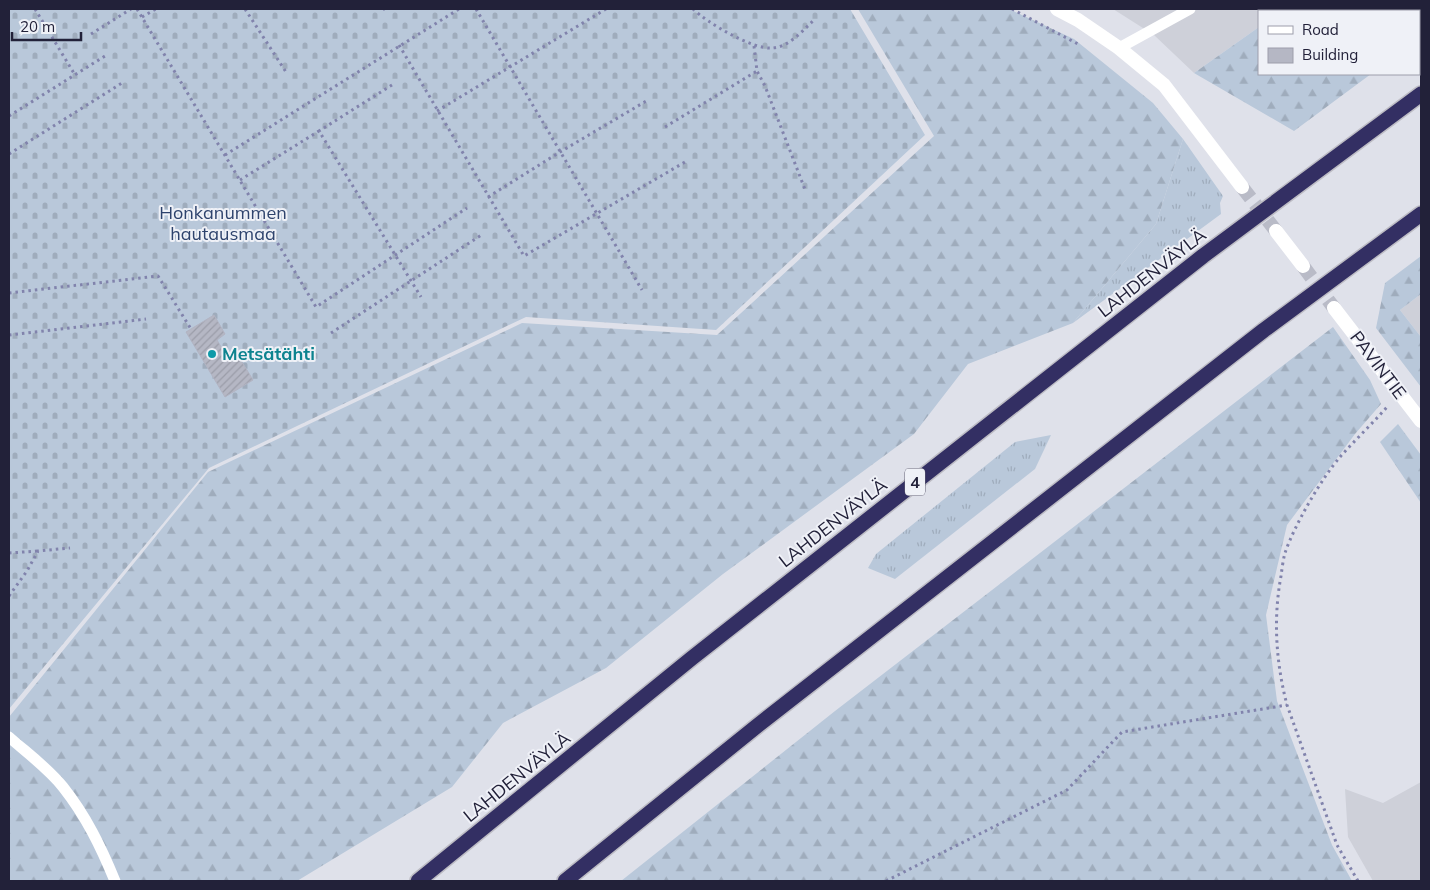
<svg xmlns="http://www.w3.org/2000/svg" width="1430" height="890" viewBox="0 0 1430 890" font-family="Mulish,sans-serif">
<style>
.built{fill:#ced0d9}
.grass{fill:url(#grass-tufts)}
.forest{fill:url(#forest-firs)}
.cemetery{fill:url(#cemetery-stones)}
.building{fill:url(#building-hatch);stroke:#b2b4c3}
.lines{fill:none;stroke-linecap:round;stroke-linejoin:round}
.minor-tunnel{stroke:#b9bbc7;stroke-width:14;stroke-dasharray:14 7;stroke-linecap:butt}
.motorway-casing{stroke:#bdbcc4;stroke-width:18}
.path{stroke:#8183ac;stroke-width:3;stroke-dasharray:2.5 4;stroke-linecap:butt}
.service{stroke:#fff;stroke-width:11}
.minor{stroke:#fff;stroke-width:14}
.motorway{stroke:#332f63;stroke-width:15}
.culture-dot{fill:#0f9aa8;stroke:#eff1f7;stroke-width:2}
.labels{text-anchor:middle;stroke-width:4;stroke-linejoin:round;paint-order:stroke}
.shield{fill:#eff1f7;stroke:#605f72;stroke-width:1}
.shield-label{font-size:16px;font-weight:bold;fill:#222139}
.park-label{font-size:18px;fill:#2e436d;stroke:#eff1f7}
.street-label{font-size:18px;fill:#222139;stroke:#eff1f7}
.culture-label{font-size:18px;font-weight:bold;fill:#0d838f;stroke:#eff1f7;text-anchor:start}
</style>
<defs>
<pattern id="grass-tufts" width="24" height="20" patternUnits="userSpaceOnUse" patternTransform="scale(1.25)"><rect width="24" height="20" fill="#b9c8da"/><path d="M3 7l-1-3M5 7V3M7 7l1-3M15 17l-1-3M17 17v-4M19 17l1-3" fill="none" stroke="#9facbc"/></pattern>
<pattern id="forest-firs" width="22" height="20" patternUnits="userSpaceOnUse" patternTransform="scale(1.25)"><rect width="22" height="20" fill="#b9c8da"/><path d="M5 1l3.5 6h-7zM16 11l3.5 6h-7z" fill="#9facbc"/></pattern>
<pattern id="cemetery-stones" width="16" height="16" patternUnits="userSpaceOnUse" patternTransform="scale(1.25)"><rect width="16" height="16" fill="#b9c8da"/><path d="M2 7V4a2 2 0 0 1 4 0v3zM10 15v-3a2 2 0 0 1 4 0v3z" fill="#9facbc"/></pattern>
<pattern id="building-hatch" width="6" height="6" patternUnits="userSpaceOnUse" patternTransform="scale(1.25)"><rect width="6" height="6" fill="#b5b7c4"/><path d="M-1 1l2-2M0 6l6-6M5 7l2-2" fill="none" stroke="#9b9da9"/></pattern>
</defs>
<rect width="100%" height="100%" fill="#dfe1ea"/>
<!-- built -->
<g class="built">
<path d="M1113,9H1284L1281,11H1259V27L1194,73L1154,35Z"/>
<path d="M1421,294V337L1400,310Z"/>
<path d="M1421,782V881H1373L1348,837L1345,789L1383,803Z"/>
</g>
<!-- grass -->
<g class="grass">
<path d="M1183,139L1223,196L1220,203L1221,214L1073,323L1156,224Z"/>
<path d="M1051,435L1035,469L895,579L868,568L876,554L1015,442Z"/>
</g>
<!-- forest -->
<g class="forest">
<path d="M858,9H1009L1074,39L1153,103L1183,139L1156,224L1073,323L968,364L914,434L723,574L606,668L503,723L452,787L297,881H9V717L208,472L522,323L717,335L934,136Z"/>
<path d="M1284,9H1421V36L1419,38V11H1281Z"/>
<path d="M1259,27V74H1371L1294,131L1194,73Z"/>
<path d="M1421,256V294L1400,310L1421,337V387L1376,328L1385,283Z"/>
<path d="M1333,327L1370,380L1381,404L1355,434L1287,525L1266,615L1277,701L1332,845L1352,881H621L835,711Z"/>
<path d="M1398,424L1421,455V503L1380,442Z"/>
</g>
<!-- cemetery -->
<path class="cemetery" d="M9,9H850L925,135L716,330L526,317L209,468L9,709Z"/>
<!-- building -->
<path class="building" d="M214,315L225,334L217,340L227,357L236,352L253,380L225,397L186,332Z"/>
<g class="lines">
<!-- minor-tunnel -->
<g class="minor-tunnel">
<path d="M1242,187L1276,231"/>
<path d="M1303,266L1334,308"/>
</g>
<!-- motorway casing -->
<g class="motorway-casing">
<g id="motorway">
<path d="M418,881L692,658L1203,256L1421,94"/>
<path d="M565,881L757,726L1264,330L1421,214"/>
</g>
</g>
<!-- path -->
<g class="path">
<path d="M35,9L75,75"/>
<path d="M137,9L316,307L467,208"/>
<path d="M245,9L286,72"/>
<path d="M384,9L385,10"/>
<path d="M476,9L642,290"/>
<path d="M693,9C706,22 753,50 772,48C789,47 801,32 813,21"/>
<path d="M1012,9L1078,44"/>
<path d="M142,17L156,9"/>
<path d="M91,34L131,9"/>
<path d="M399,45L524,256L685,162"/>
<path d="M754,46L757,71L765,86L806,192"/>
<path d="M392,85L319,131L421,297"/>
<path d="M437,111L606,9"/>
<path d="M9,116L105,56"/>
<path d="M665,127L757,71"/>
<path d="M9,154L122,83"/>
<path d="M225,155L459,9"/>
<path d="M240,180L319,131"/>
<path d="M488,197L560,152L648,100"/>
<path d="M9,293L158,276L191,329"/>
<path d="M331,333L483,234"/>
<path d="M9,335L146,319"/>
<path d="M9,553L38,551"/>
<path d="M9,596L27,571L38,551L70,548"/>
<path d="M886,881L1067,790L1122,732L1287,705"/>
<path d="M1358,881L1337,845L1287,705C1276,663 1273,619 1281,576C1282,569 1283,560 1285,553C1294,526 1321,479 1340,457C1355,440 1372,424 1387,407"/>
</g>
<!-- service -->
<g class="service">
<path d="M1119,48L1190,9"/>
<path d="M9,737C27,753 48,768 63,787C86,816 101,847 115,881"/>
</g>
<!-- minor -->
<g class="minor">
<path d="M1057,9L1078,20L1119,48L1164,85L1242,187"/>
<path d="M1276,231L1303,266"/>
<path d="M1334,308L1421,421"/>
</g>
<!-- motorway -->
<use href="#motorway" class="motorway"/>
</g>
<!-- markers -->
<circle class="culture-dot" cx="212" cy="354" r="5"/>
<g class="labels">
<!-- shield labels -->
<rect class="shield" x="905" y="468.5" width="20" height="27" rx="4"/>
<g class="shield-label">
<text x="915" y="488">4</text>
</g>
<!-- park labels -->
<g class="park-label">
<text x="223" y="219">Honkanummen<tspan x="223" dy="21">hautausmaa</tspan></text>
</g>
<!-- street labels -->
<g class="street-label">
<text transform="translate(1152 273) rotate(-38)" y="6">LAHDENVÄYLÄ</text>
<text transform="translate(1378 365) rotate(53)" y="6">PAVINTIE</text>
<text transform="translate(833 523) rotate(-38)" y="6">LAHDENVÄYLÄ</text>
<text transform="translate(517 777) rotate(-39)" y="6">LAHDENVÄYLÄ</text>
</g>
<!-- culture labels -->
<g class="culture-label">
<text x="222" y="360">Metsätähti</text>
</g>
</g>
<!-- border -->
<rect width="1430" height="890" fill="none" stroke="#222139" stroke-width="20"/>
<!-- legend -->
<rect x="1258" y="10" width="162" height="65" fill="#eff1f7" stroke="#9d9eab"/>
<rect x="1268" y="26" width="25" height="8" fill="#ffffff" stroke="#9d9eab"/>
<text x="1302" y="35" font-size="15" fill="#222139">Road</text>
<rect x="1268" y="48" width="25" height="15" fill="#b5b7c4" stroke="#9d9eab"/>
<text x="1302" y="60" font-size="15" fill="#222139">Building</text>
<!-- scale -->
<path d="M12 32v8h69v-8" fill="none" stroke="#222139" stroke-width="2.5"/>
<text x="20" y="32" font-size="15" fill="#222139" stroke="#eff1f7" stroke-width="4" paint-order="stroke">20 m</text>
</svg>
